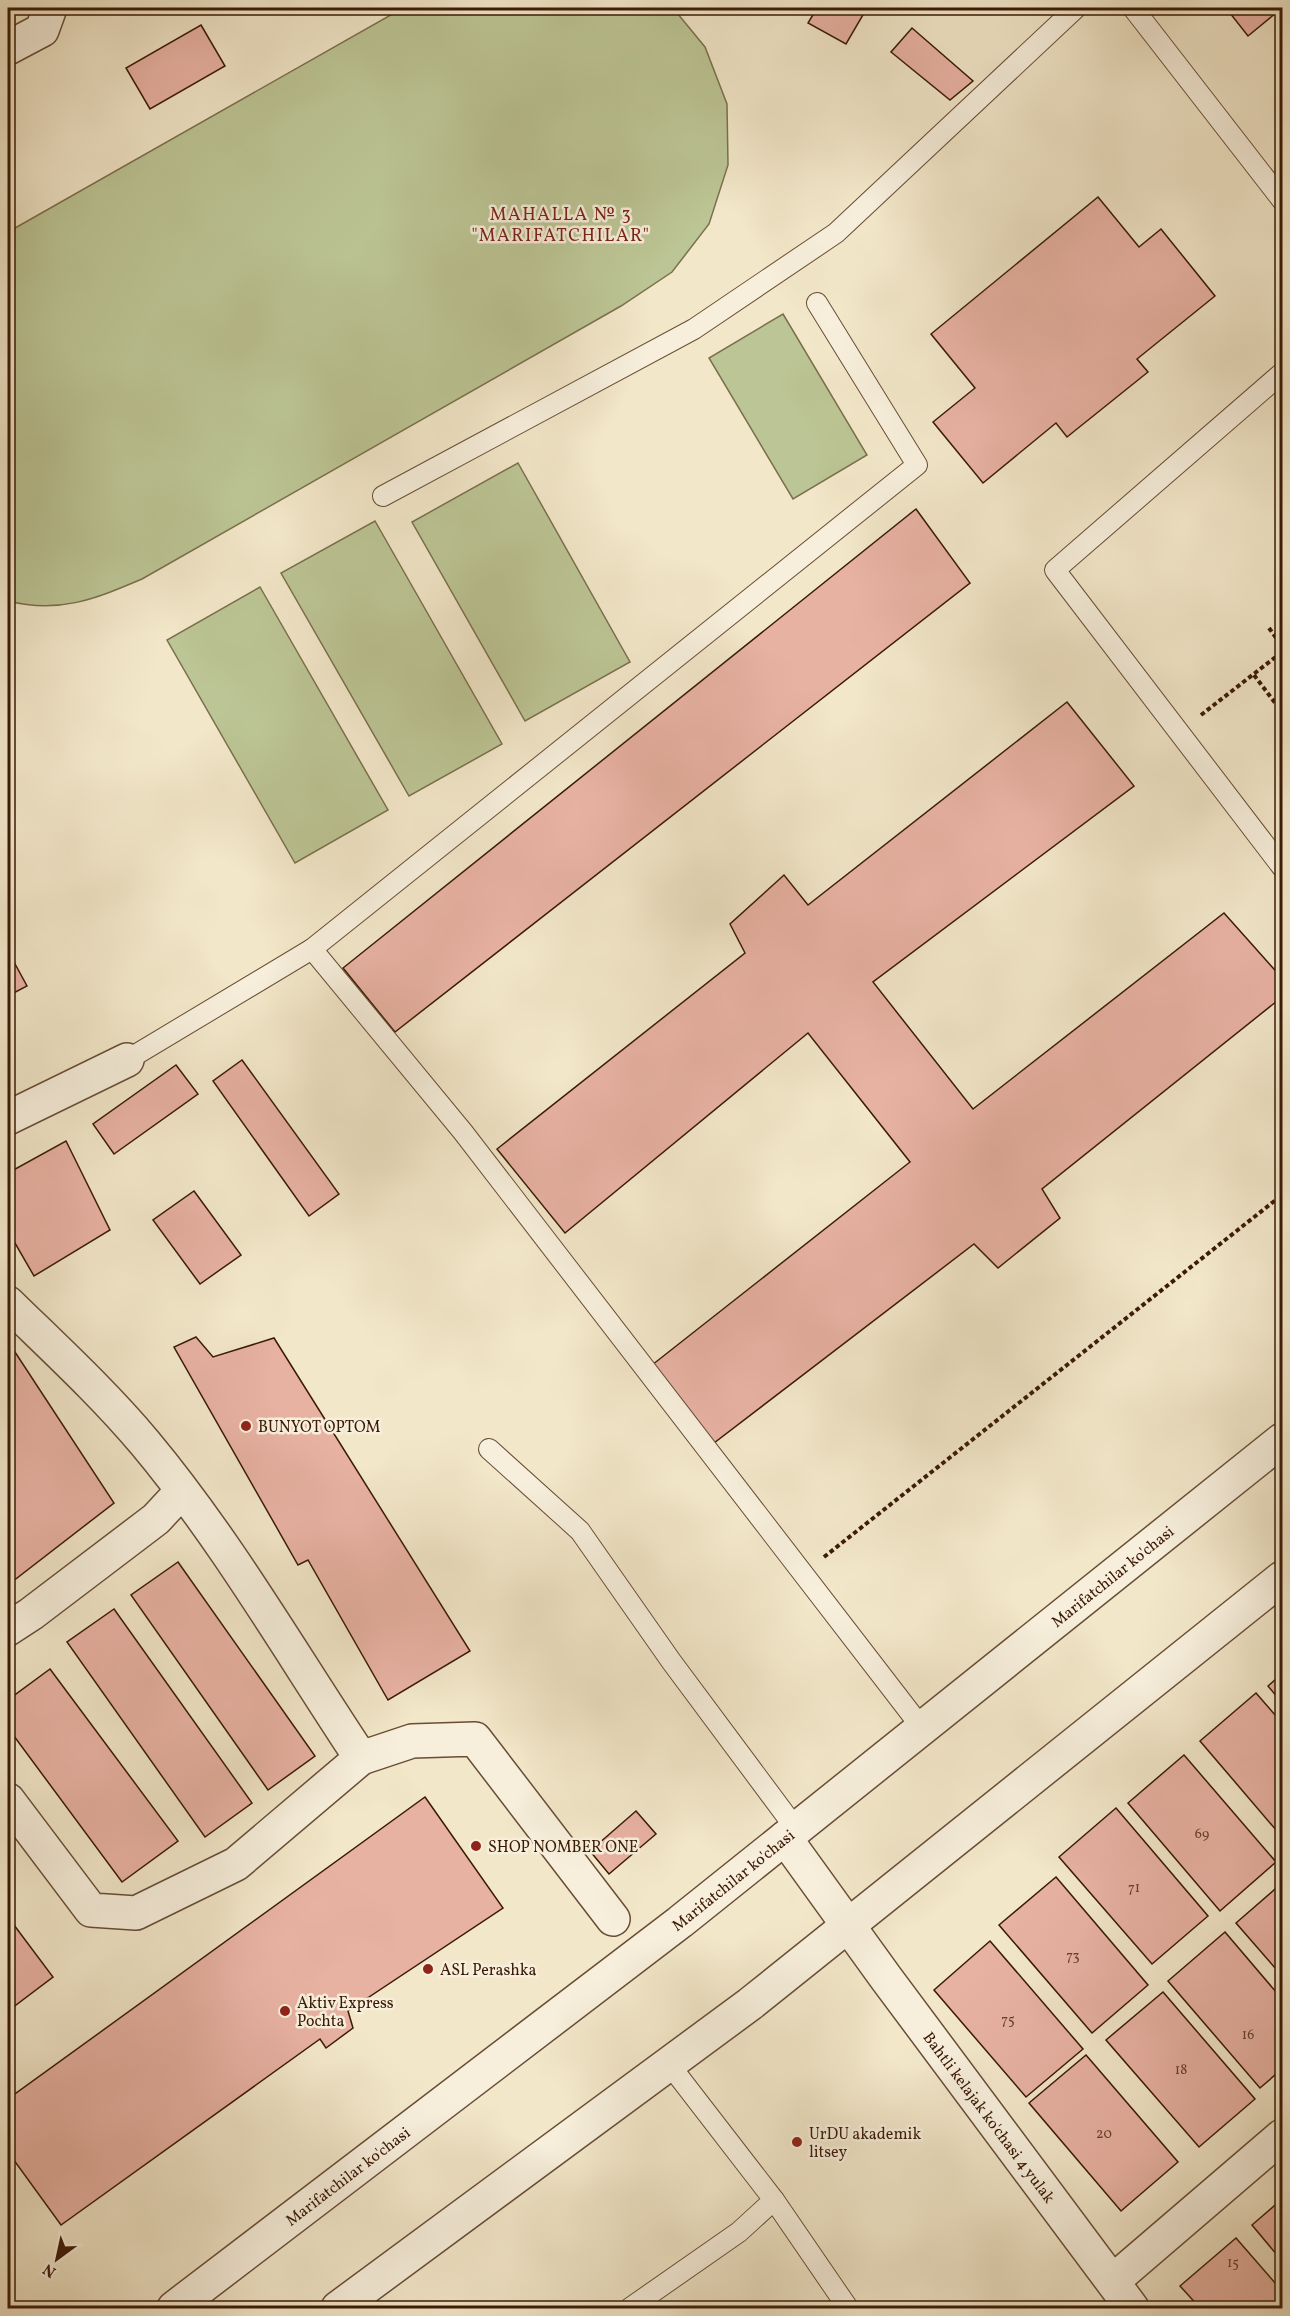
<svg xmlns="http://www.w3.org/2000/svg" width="1290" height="2316" viewBox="0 0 1290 2316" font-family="Vollkorn,serif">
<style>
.green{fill:#bcc595;stroke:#7b704d;stroke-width:1.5}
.building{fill:#e8b2a3;stroke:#3a1a05;stroke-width:1.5}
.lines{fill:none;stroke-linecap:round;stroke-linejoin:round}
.service-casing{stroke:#684d36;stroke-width:22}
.minor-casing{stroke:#684d36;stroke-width:36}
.tertiary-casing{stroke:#684d36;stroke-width:36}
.path{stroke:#3a1a05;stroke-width:4;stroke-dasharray:4.5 3;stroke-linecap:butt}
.service{stroke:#f7efdc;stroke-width:20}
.minor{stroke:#f7efdc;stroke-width:33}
.tertiary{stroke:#f7efdc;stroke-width:33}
.poi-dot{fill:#8f2418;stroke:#f7efdc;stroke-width:2}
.labels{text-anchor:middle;stroke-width:5;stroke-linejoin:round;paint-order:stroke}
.number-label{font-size:14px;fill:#66402c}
.poi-label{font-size:16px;fill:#3a1a05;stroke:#f7efdc;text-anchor:start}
.street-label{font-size:16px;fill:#3a1a05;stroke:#f7efdc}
.neighbourhood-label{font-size:18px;letter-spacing:1.5px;fill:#7a1f14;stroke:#f7efdc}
</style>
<rect width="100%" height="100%" fill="#f2e7c9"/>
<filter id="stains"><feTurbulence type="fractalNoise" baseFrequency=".00333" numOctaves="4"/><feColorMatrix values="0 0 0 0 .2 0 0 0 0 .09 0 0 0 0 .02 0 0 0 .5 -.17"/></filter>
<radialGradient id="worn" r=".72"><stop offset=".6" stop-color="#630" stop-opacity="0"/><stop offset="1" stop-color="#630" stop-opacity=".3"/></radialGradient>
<!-- green -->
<g class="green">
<path d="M403,8H673L705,47L727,104L728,165L709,224L672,272L621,306L142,579C95,599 59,614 8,601V232Z"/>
<path d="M783,314L867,455L793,499L709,358Z"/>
<path d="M518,463L630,662L525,721L412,522Z"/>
<path d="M375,521L502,744L409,796L281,573Z"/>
<path d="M260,587L388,810L295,863L167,640Z"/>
</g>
<!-- building -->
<g class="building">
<path d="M817,8H867L846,44L808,23Z"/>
<path d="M1226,8H1282L1248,36Z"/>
<path d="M201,25L225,66L150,109L126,68Z"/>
<path d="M912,28L973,81L950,100L891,52Z"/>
<path d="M1098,197L1139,247L1161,229L1215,296L1137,359L1148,372L1067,437L1056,423L983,483L933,422L975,388L931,334Z"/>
<path d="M916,509L970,583L395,1032L343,968Z"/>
<path d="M1067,702L1134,786L873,982L973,1109L1224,913L1282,978V997L1042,1189L1060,1218L998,1268L974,1244L714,1443L652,1365L910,1162L808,1033L565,1233L497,1149L745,953L730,924L784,875L808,905Z"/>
<path d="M8,951L27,986L8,996Z"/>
<path d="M242,1060L339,1194L309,1216L213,1081Z"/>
<path d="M176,1065L198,1094L114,1154L93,1124Z"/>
<path d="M66,1141L110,1230L34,1276L8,1231V1173Z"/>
<path d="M194,1191L241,1255L200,1284L153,1220Z"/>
<path d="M196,1337L213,1357L274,1338L470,1651L388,1700L308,1560L298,1565L174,1347Z"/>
<path d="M13,1349L114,1503L8,1585V1353Z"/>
<path d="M178,1562L315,1756L268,1790L131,1595Z"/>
<path d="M114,1609L252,1803L205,1837L67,1642Z"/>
<path d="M50,1669L178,1841L122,1882L8,1728V1700Z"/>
<path d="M1282,1674V1703L1268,1686Z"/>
<path d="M1256,1693L1282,1723V1837L1200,1741Z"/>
<path d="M1184,1755L1276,1862L1220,1911L1128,1803Z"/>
<path d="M425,1797L503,1908L348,2011L353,2028L326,2048L320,2039L61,2225L8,2152V2099Z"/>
<path d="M1116,1808L1208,1916L1152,1964L1059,1857Z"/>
<path d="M636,1811L656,1834L609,1874L590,1851Z"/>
<path d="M1056,1877L1148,1985L1092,2033L999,1925Z"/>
<path d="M1282,1883V1976L1236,1923Z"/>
<path d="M8,1917L53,1977L8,2011Z"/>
<path d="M1225,1932L1282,1999V2069L1260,2088L1168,1981Z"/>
<path d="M990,1941L1083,2049L1026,2097L934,1990Z"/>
<path d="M1163,1992L1255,2099L1199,2147L1106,2040Z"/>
<path d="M1086,2055L1178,2162L1121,2211L1029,2103Z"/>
<path d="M1282,2199V2261L1252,2225Z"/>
<path d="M1236,2238L1282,2291V2308H1200L1180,2286Z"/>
</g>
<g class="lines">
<!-- service casing -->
<g class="service-casing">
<g id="service">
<path d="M1133,8L1282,200"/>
<path d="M1282,373L1055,570L1282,867"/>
<path d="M383,496L694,329L836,233L1076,8"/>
<path d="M312,949L463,1132L922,1728"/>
<path d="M127,1060L312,949L917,465L817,303"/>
<path d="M489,1449L580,1531L671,1661L796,1829"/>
<path d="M774,2200L848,2308"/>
<path d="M630,2308L739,2232L774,2200L669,2064"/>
</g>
</g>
<!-- minor casing -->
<g class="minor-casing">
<g id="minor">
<path d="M8,48L42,30L50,8"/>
<path d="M8,1118L127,1060"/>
<path d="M8,1303C54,1348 103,1393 145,1443C226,1540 291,1653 361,1758L412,1741L475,1739L613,1919"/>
<path d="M8,1629L31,1614L156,1519L182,1491"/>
<path d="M8,1800L91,1910L136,1913L236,1864L361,1758"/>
<path id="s1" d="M785,1838L886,1978L1132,2308"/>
<path d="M1113,2281L1282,2136"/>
</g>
</g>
<!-- tertiary casing -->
<g class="tertiary-casing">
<g id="tertiary">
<path id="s2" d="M174,2308L680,1922L1282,1440"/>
<path d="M338,2308L750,2004L1282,1578"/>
</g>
</g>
<!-- path -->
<g class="path">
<path d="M1269,628L1282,646"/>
<path d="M1254,675L1282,712"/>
<path d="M1201,715L1282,652"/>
<path d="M824,1557L1282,1195"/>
</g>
<!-- service -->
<use href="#service" class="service"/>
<!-- minor -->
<use href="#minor" class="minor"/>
<!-- tertiary -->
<use href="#tertiary" class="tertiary"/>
</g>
<!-- markers -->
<g class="poi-dot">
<circle cx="246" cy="1426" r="6"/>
<circle cx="476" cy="1846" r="6"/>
<circle cx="428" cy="1969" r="6"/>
<circle cx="285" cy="2011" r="6"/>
<circle cx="797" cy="2142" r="6"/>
</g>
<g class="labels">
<!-- number labels -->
<g class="number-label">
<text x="1202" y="1838">69</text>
<text x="1134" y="1892">71</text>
<text x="1073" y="1960">73</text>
<text x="1008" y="2024">75</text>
<text x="1248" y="2039">16</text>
<text x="1181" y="2074">18</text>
<text x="1104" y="2138">20</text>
<text x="1233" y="2267">15</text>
</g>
<!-- poi labels -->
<g class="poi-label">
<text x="258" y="1432">BUNYOT OPTOM</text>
<text x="488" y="1852">SHOP NOMBER ONE</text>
<text x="440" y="1975">ASL Perashka</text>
<text x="297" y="2008">Aktiv Express<tspan x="297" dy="18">Pochta</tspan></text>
<text x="809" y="2139">UrDU akademik<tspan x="809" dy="18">litsey</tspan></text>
</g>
<!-- street labels -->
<g class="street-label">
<text dy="6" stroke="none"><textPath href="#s2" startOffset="1190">Marifatchilar ko'chasi</textPath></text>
<text dy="6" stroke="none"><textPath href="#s2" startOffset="704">Marifatchilar ko'chasi</textPath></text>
<text dy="6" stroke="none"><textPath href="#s1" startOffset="346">Bahtli kelajak ko'chasi 4 yulak</textPath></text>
<text dy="6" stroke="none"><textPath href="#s2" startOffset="218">Marifatchilar ko'chasi</textPath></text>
</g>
<!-- neighbourhood labels -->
<g class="neighbourhood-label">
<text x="561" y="220">MAHALLA № 3<tspan x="561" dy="21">"MARIFATCHILAR"</tspan></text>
</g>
</g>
<!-- margin -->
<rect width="1290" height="2316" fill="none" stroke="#f2e7c9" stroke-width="30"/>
<rect x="9" y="9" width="1272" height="2298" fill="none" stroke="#3a1a05" stroke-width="3"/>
<rect x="15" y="15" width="1260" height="2286" fill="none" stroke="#3a1a05" stroke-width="1.5"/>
<!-- north arrow -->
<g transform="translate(57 2259) rotate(213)" stroke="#f7efdc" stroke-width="4.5" paint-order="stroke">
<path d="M0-4.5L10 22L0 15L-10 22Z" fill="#3a1a05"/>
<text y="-9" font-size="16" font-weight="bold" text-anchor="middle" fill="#3a1a05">N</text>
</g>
<rect width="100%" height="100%" filter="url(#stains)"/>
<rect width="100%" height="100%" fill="url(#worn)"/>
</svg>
